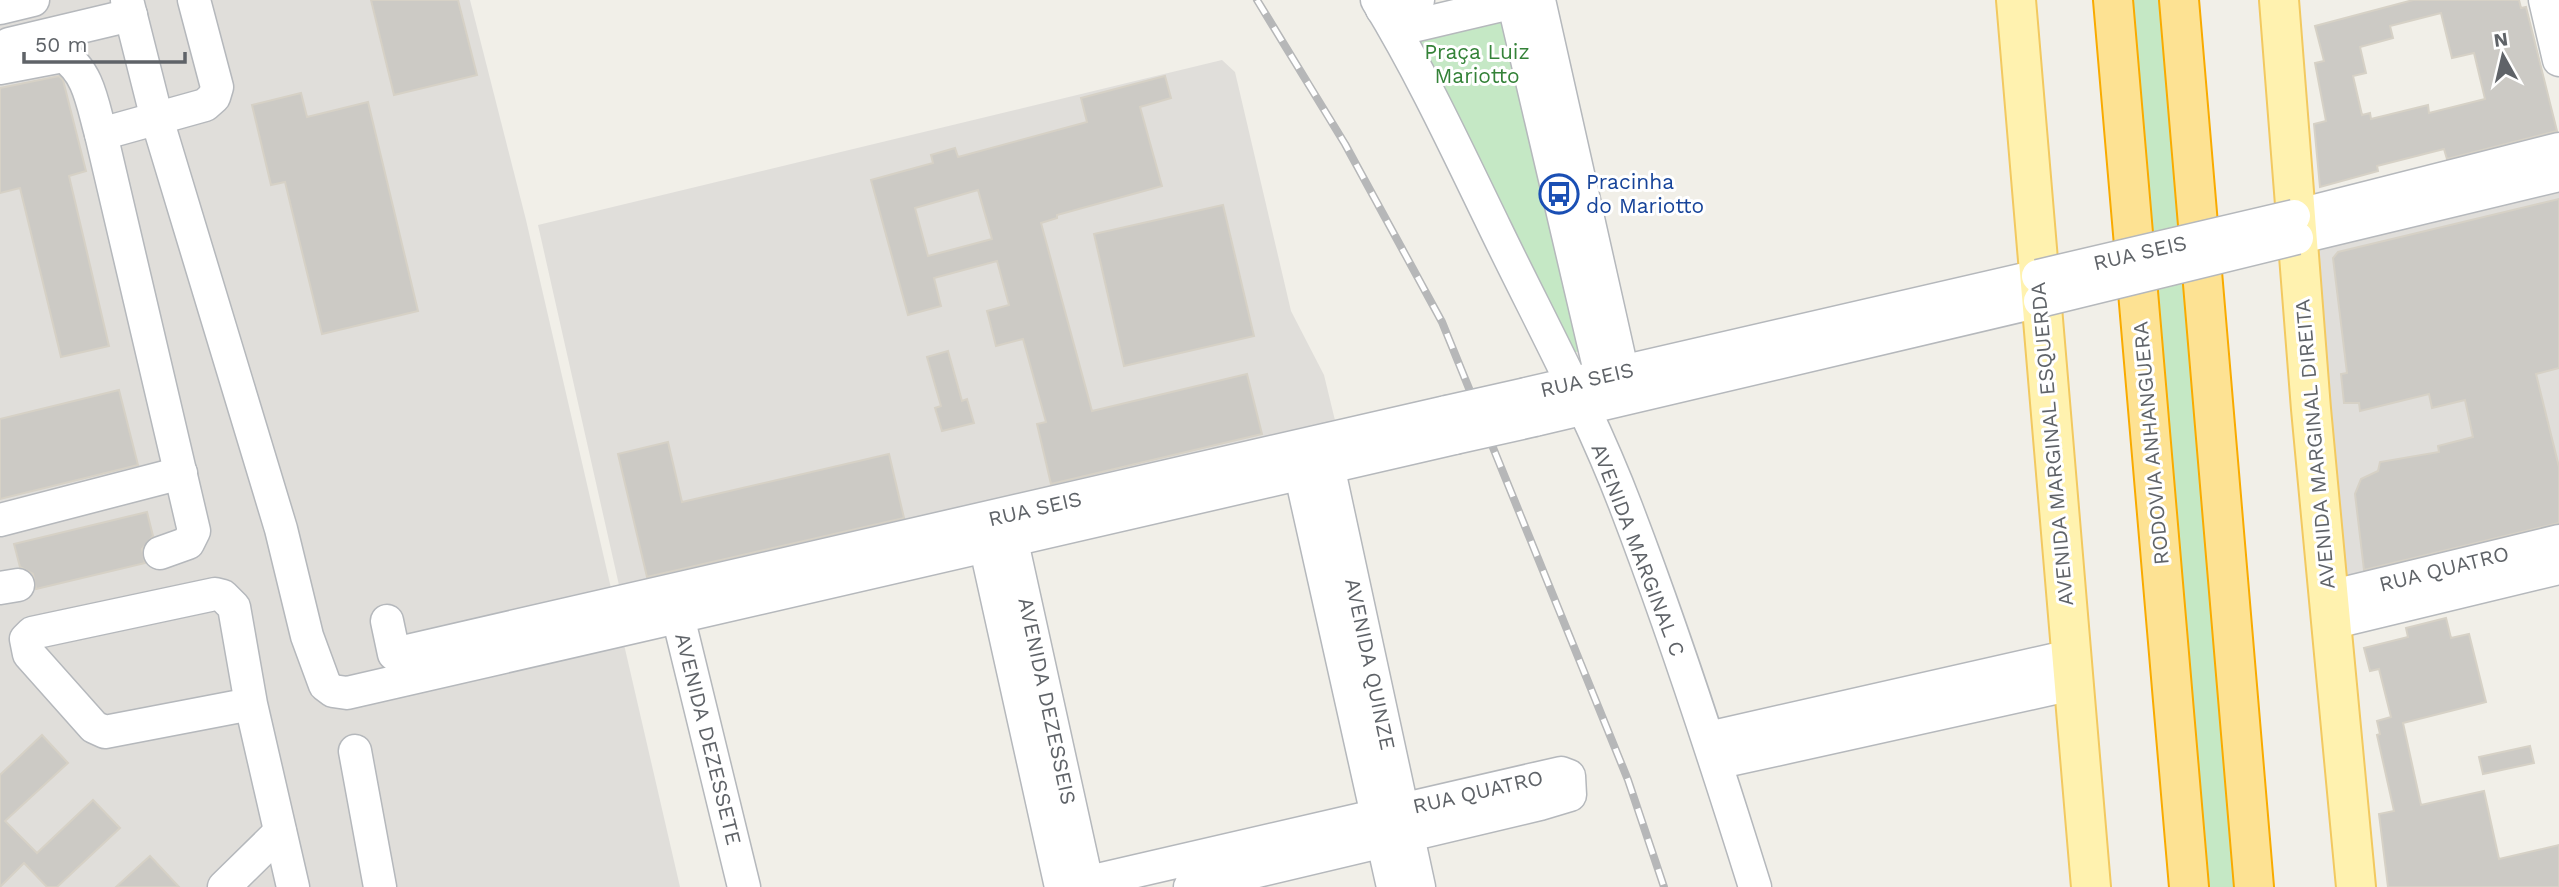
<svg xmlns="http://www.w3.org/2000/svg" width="2559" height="887" viewBox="0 0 2559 887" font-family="'Work Sans',sans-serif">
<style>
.industrial{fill:#e0deda}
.green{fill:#c5e8c5}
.building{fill:#cccac5;stroke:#d6d1c6;stroke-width:2;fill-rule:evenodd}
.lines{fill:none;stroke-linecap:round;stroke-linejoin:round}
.minor-casing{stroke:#b5b8bc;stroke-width:35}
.major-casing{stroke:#f2c960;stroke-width:42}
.highway-casing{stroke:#f9ab00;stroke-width:42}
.minor{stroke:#fff;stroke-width:32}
.major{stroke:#fff2af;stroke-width:38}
.highway{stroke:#fde293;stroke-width:38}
.rail-casing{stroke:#b6b7b8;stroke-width:8}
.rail{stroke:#fff;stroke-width:5;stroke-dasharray:16;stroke-linecap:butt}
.minor-bridge-casing{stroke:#b5b8bc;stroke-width:35;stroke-linecap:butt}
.minor-bridge{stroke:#fff;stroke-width:32}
.labels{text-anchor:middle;stroke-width:6;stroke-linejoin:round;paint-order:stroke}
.park-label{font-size:21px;fill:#348238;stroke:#fff}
.transit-label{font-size:21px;fill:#164399;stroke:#fff;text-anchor:start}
.street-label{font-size:21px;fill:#5f6368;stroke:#fff}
</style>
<rect width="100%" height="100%" fill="#f1efe8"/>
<!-- industrial -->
<g class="industrial">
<path d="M0,0H470L526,220L680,887H0Z"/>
<path d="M1222,60L1235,72L1291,311L1324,375L1339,437L623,603L538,225Z"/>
<path d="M2559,175V541L2329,596L2298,238Z"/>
</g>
<!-- green -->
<g class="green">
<path d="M2127,0H2165L2241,887H2202Z"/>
<path d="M1510,11L1583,351L1575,352L1570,345L1415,34Z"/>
</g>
<!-- building -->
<g class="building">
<path d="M371,0H458L477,75L394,95Z"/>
<path d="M2413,0H2519L2521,8L2526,7L2557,131L2447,159L2444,149L2377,166L2378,171L2320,187L2314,124L2326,121L2315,63L2324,61L2315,26ZM2441,13L2452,58L2474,53L2485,99L2429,113L2428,105L2371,119L2370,113L2362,115L2353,76L2366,73L2360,47L2393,38L2390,26Z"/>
<path d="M59,76L63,80L86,171L69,176L109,346L61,357L20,188L0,193V88Z"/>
<path d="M1165,76L1171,98L1140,107L1162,186L1057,215V218L1041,223L1092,411L1247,374L1262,434L1051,484L1037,424L1046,422L1023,339L996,346L987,311L1009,305L997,261L934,278L941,306L908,315L871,180L933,163L931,155L955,148L958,157L1087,122L1081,98ZM978,190L992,239L928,256L915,208Z"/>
<path d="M301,93L307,117L368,102L418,311L322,334L285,182L271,185L252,105Z"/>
<path d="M2559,199V368L2536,374L2559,467V523L2364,570L2355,494L2361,479L2378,471L2380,462L2439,452L2438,446L2473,437L2465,400L2432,408L2429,394L2360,411L2359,403H2344L2341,374L2347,373L2333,258L2338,252Z"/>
<path d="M1223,205L1254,336L1124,366L1094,234Z"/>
<path d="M948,351L962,401L967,399L974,423L942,431L935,408L941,406L927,357Z"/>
<path d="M119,390L138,465L0,499V419Z"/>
<path d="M668,442L682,502L889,454L904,518L647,577L618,454Z"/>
<path d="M147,512L153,536L142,549L145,563L36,589L33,574L20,567L14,544Z"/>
<path d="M2446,618L2451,638L2469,634L2486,702L2403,723L2421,805L2484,791L2499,859L2559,845V887H2388L2379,814L2394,811L2377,735L2380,734L2377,721L2391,717L2379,669L2370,671L2364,648L2408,637L2406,628Z"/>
<path d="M42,735L68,763L5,821L37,853L93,800L120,828L57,887H47L24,863L0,887V775Z"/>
<path d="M2530,746L2534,763L2483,774L2479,757Z"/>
<path d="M150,856L179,887H116Z"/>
</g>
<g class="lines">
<!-- minor casing -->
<g class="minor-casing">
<g id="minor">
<path d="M127,0L157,119L281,529L307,636L325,685L333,691L347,693L1455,438"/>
<path d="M1377,0C1422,74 1458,152 1496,230C1540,321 1590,412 1626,507C1674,632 1715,759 1755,887"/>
<path d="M1513,0L1606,397"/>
<path d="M1539,0L1627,392"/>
<path d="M2545,0L2559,60"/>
<path d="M0,8L33,0"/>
<path d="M1382,9L1418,0"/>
<path d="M1396,30L1523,0"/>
<path d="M9,44L131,15"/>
<path d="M0,68L63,56C89,71 93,107 101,134L194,531L188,543L160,553"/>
<path d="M101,134L205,105L214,97L217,87L194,0"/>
<path d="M2295,216L2559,149"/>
<path d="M2297,238L2559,175"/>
<path d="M1526,394L2038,276"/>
<path d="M1535,420L2040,301"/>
<path d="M1324,447L1419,887"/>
<path d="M1296,453L1393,887"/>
<path d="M1007,519L1088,887"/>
<path d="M0,520L181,473"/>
<path d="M981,526L1061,887"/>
<path d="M0,588L18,585"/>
<path d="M673,596L744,887"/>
<path d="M2329,597L2559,541"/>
<path d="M387,621L394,654L1446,412"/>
<path d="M2331,623L2559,568"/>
<path d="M251,704L105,732L94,727L29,654L26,639L32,633L215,594L223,596L234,607L251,704L293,887"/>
<path d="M1708,738L2070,656"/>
<path d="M355,751L380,887"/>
<path d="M1716,763L2073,684"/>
<path d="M224,887L280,832"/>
<path d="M1067,887L1561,773L1569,776L1570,795L1540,804L1190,887"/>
</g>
</g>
<!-- major casing -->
<g class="major-casing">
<g id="major">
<path d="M2016,0L2091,887"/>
<path d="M2279,0L2311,409L2356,887"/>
</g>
</g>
<!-- highway casing -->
<g class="highway-casing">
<g id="highway">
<path d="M2113,0L2189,887"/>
<path d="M2179,0L2254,887"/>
</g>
</g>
<!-- minor -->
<use href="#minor" class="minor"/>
<!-- major -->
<use href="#major" class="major"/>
<!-- highway -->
<use href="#highway" class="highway"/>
<!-- rail casing -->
<g class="rail-casing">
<path id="rail" d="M1257,0L1345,144L1442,322L1628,780L1664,887"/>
</g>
<!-- rail -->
<use href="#rail" class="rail"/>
<!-- minor-bridge casing -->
<g class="minor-bridge-casing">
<g id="minor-bridge">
<path d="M2038,276L2294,216"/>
<path d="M2040,301L2297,238"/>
<path d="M1446,412L1526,394"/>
<path d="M1455,438L1535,420"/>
</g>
</g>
<!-- minor-bridge -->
<use href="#minor-bridge" class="minor-bridge"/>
</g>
<!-- icons -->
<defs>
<g id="bus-ring" transform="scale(2.0125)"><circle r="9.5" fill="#fff" stroke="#1a4fb4" stroke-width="1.5"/><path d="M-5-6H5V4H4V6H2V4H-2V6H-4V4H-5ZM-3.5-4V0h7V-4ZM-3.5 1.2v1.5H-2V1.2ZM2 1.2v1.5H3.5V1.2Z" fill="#1a4fb4"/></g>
</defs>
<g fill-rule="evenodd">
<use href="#bus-ring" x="1559" y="194"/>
</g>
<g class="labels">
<!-- park labels -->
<g class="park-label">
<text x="1477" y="59">Praça Luiz<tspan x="1477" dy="24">Mariotto</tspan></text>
</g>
<!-- transit labels -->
<g class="transit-label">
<text x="1586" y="189">Pracinha<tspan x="1586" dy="24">do Mariotto</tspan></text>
</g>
<!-- street labels -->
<g class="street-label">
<text transform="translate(2140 253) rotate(-13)" y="7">RUA SEIS</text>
<text transform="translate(1587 380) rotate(-13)" y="7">RUA SEIS</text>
<text transform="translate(2151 443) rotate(-95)" y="7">RODOVIA ANHANGUERA</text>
<text transform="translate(2052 444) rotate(-95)" y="7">AVENIDA MARGINAL ESQUERDA</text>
<text transform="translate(2315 444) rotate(-95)" y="7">AVENIDA MARGINAL DIREITA</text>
<text transform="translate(1035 509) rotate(-13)" y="7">RUA SEIS</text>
<text transform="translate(1638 550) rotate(69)" y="7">AVENIDA MARGINAL C</text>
<text transform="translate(2444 569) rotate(-14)" y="7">RUA QUATRO</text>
<text transform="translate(1370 664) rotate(78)" y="7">AVENIDA QUINZE</text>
<text transform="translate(1047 701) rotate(78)" y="7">AVENIDA DEZESSEIS</text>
<text transform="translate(708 739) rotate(76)" y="7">AVENIDA DEZESSETE</text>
<text transform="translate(1478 792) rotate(-13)" y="7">RUA QUATRO</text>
</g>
</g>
<!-- north arrow -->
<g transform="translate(2503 56) rotate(352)" stroke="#ffffff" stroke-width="5" paint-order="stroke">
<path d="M0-5L12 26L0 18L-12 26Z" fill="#5f6368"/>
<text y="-10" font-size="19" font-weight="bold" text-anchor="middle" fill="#5f6368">N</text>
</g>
<!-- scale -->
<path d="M24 52v10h161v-10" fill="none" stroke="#5f6368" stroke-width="3.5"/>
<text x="35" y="52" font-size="21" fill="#5f6368" stroke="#ffffff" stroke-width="5" paint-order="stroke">50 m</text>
</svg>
